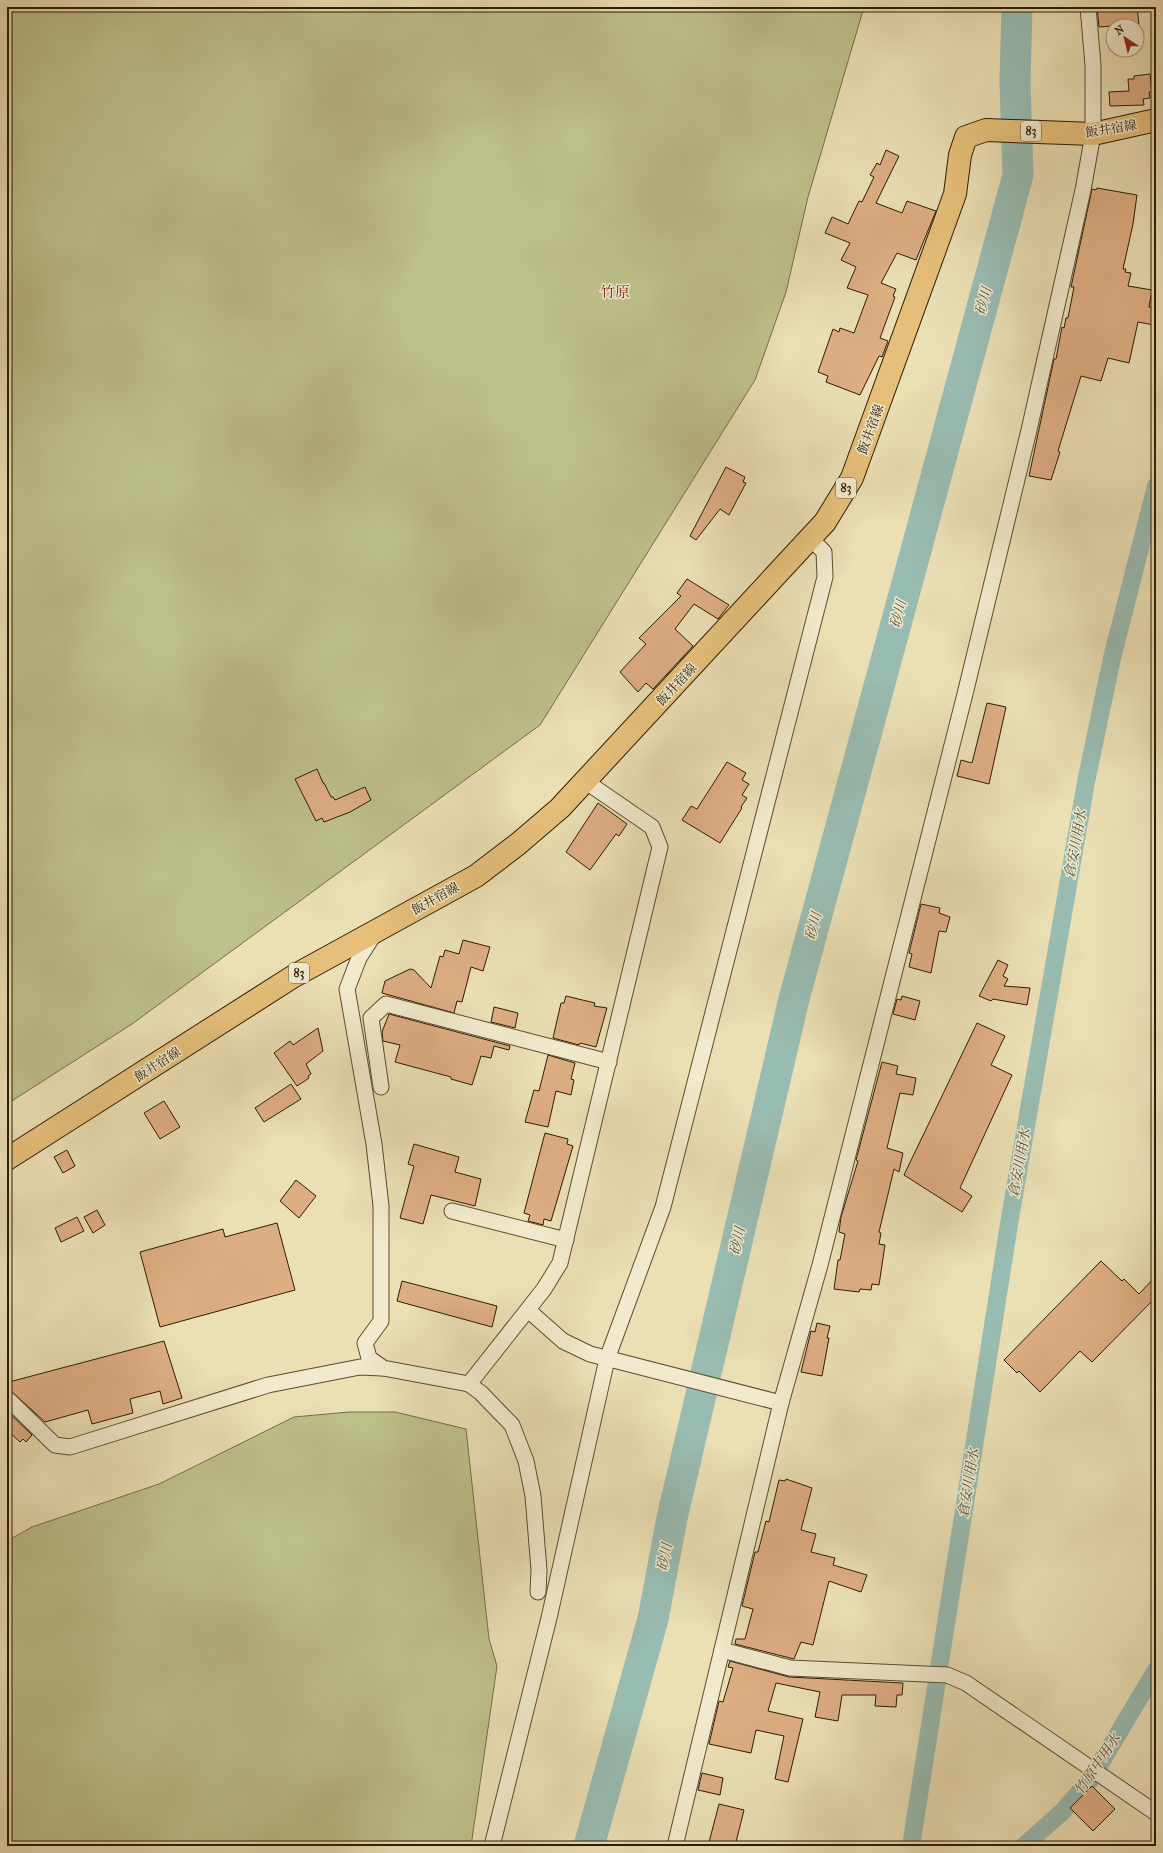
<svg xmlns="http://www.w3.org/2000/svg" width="1163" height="1853" viewBox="0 0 1163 1853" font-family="'IM FELL French Canon','Noto Serif JP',serif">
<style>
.green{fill:#bdc089;stroke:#746e46}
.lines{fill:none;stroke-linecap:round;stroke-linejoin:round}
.canal{stroke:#99bcb2;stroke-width:18}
.river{stroke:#99bcb2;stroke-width:31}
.building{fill:#deae83;stroke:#2c1b04}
.minor-casing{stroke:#5c4c30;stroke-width:17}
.primary-casing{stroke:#2c1b04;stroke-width:24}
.minor{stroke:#f2eace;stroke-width:15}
.primary{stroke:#e6c07a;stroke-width:22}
.labels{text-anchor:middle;stroke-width:3;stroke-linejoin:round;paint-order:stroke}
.shield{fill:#f2eace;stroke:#675941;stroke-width:1}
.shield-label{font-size:12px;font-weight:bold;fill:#2c1b04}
.street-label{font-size:13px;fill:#2c1b04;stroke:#f2eace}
.water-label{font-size:14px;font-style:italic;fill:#525341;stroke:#f2eace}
.quarter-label{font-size:15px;fill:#7a1f14;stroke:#f2eace}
</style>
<rect width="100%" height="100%" fill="#ebdfb4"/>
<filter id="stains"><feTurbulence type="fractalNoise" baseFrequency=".005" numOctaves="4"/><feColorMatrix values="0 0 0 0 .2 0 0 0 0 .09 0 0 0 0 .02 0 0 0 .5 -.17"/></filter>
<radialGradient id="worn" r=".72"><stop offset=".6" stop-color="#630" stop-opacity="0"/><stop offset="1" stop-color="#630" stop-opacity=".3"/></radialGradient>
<!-- green -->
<g class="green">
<path d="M7,7H864L808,197L786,292L755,380L540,725L132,1024L7,1104Z"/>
<path d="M349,1412H395L466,1429L489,1639L497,1666L471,1846H7V1541L32,1527L159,1484L294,1417Z"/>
</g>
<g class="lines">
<!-- canal -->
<g class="canal">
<path d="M911,1846L1010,1218L1086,782L1112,658L1156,486"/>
<path d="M1024,1846L1063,1811L1091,1779L1156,1670"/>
</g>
<!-- river -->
<path class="river" d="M589,1846L653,1619L672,1518L794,999L1018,175L1015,82L1017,7"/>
</g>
<!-- building -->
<g class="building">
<path d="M1097,7H1137L1139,24L1099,27Z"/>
<path d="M1150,74L1152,92H1149L1150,98L1143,99L1144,105L1110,106L1109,92L1129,91L1128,79H1134V76Z"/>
<path d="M886,150L899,156L876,203L902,213L907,201L936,211L916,260L897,253L881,283L896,289L893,296L895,297L880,338L888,341L882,357L879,356L860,395L826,382L828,376L818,372L833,329L839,332L840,328L854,333L868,295L847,288L856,267L841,260L850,243L825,233L832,217L848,224L859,201L862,202L874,177L870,175L877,163L880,165Z"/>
<path d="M1097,188L1137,195L1133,224L1123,269H1126L1125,272L1131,273L1128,286L1152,290L1149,307L1156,308V315L1154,325L1138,322L1129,363L1108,358L1101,381L1081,376L1058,451L1060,452L1051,480L1029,476L1054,359H1056L1062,327L1064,328L1066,318H1068L1074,287H1071L1092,189L1096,190Z"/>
<path d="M726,467L745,477L743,482L746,483L729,515L720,509L696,540L690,536Z"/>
<path d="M687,579L729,605L718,619L694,604L675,629L693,646L653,689L646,683L638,692L620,672L646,644L639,638L681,596L677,593Z"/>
<path d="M987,703L1006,707L989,784L957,776L961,760L972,763Z"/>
<path d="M727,762L746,773L742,780L749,784L742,795L747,798L741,807L742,808L720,843L682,820L691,806L697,809Z"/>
<path d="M317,769L323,783H324L331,797H333L335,800L365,787L371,800L350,812L324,822L322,818L316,821L295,779Z"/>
<path d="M598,803L627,824L619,836L616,834L590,870L566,852Z"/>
<path d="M921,904L940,908L939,913L950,917L946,932L939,931L931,973L909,967L912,954L909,953Z"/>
<path d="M463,940L490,947L483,971L471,967L462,1002L457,1001L454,1013L382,993L385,981L410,969L414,970L431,988L440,956L443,957L445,950L459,954Z"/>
<path d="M998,960L1008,965L1003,976L1008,979L1004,986L1030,988L1027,1005L993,999L991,1001L979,996Z"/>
<path d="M566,996L595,1003L594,1006L607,1008L596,1047L580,1043L579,1045L553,1038L561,1003H564Z"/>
<path d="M902,996L920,1001L915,1020L893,1014L897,999L901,1000Z"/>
<path d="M494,1007L518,1013L515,1028L491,1022Z"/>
<path d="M389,1014L510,1046L509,1050L494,1046L491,1058L481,1056L472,1085L451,1079V1077L395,1062L400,1045L383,1041L382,1032Z"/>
<path d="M977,1023L1005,1036L991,1065L1012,1075L960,1188L972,1196L962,1212L904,1175Z"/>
<path d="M318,1028L323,1051L306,1064L311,1074L308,1076L309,1078L297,1086L274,1053L290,1041L293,1045Z"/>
<path d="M548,1055L575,1063L571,1079L574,1080L571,1095L556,1091L548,1127L525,1122L534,1090L539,1091Z"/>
<path d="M882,1062L898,1066L896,1074L916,1078L913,1095L900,1093L887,1148L903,1153L899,1172L894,1169L879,1232L881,1233L879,1244L885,1245L879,1285L872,1284L871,1290L860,1289L859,1292L834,1289L838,1260H840L845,1234L839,1232L841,1217L858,1161L856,1160Z"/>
<path d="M291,1084L301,1099L264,1122L255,1108Z"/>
<path d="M164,1101L180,1127L160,1139L144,1113Z"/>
<path d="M545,1133L568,1139L567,1144L573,1146L551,1221L544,1219L543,1225L528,1221L530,1215L524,1213Z"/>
<path d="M414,1144L459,1157L455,1172L481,1179L475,1206L431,1195L423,1224L400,1218L414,1166L408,1164Z"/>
<path d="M67,1150L75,1166L63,1173L54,1157Z"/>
<path d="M296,1180L316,1196L299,1218L280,1201Z"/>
<path d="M97,1210L105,1225L93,1233L84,1217Z"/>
<path d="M77,1217L84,1231L61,1242L55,1228Z"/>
<path d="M277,1223L295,1290L160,1327L140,1252L223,1229L225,1237Z"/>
<path d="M1101,1261L1122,1281L1124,1279L1139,1294L1156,1276V1297L1092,1362L1080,1351L1040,1392L1019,1371L1017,1373L1004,1360Z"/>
<path d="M402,1281L497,1306L492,1327L397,1301Z"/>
<path d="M817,1323L830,1326L827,1338H829L822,1376L801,1372L811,1331L815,1332Z"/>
<path d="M164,1341L182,1398L163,1404L160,1391L130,1399L133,1413L92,1424L88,1410L45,1422L10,1390L9,1382Z"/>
<path d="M7,1411L32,1435L26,1442L23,1439L20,1442L7,1430Z"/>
<path d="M786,1479L812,1488L801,1530L816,1534L811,1552L835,1558L833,1565L867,1575L861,1592L829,1581L813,1645L801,1642L794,1659L735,1644L736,1639H745L753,1609L742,1606L755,1552H758L766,1521L769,1522L779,1480L785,1481Z"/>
<path d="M730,1661L789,1677L903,1683L902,1695H897L896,1707L875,1706L876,1695H842L838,1721L815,1717L820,1692L776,1683L768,1711L803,1719L788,1782L775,1779L784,1736L756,1730L751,1753L709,1744L719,1701L723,1702L733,1668L728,1667Z"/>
<path d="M702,1773L723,1778L720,1795L698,1790Z"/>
<path d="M1092,1786L1115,1809L1093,1831L1070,1808Z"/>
<path d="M719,1804L744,1810L735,1846H708Z"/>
</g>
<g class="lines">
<!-- minor casing -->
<g class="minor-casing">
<g id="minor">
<path d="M375,933L359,958L347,989L374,1144L381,1206V1321L365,1343L369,1358L383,1368L469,1384L481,1393L512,1425L526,1461L533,1496L539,1570L538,1592"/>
<path d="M381,1087L371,1018L386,1004L609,1062"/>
<path d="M452,1211L566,1240"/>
<path d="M528,1310L563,1341L590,1354L781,1403"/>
<path d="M469,1384L544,1289L560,1263L660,847L652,827L585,781"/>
<path d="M7,1398L55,1445L70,1447L268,1385L360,1367L382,1368"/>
<path d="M722,1650L790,1668L947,1675L966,1683L1156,1813"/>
<path d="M492,1846L549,1618L607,1359L663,1207L825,577L824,552L810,538"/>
<path d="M675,1846L781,1403L820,1265L965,694L1029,430L1083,190L1093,134V65L1088,7"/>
</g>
</g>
<!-- primary casing -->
<g class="primary-casing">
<path id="primary" d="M7,1159L294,976L476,876L518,844L560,808L825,522L852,478L955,194L960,155L966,137L986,130L1093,134L1156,120"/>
</g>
<!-- minor -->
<use href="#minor" class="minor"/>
<!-- primary -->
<use href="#primary" class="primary"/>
</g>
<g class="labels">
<!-- shield labels -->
<g class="shield">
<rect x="1021" y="121" width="20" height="20" rx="3"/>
<rect x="836" y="478" width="20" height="20" rx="3"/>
<rect x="289" y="963" width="20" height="20" rx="3"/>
</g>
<g class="shield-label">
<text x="1031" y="135">83</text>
<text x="846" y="492">83</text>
<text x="299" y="977">83</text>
</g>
<!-- street labels -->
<g class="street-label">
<text transform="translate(1111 128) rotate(-9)" y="5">飯井宿線</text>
<text transform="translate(870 429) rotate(-70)" y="5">飯井宿線</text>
<text transform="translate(676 684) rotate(-47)" y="5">飯井宿線</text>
<text transform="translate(435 898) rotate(-29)" y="5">飯井宿線</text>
<text transform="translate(157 1064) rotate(-33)" y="5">飯井宿線</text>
</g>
<!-- water labels -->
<g class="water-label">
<text transform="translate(983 301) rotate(-75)" y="5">砂川</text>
<text transform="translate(898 614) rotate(-75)" y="5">砂川</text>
<text transform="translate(1075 844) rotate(-80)" y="5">倉安川用水</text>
<text transform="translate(813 926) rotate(-75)" y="5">砂川</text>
<text transform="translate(1019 1163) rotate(-80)" y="5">倉安川用水</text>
<text transform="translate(737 1241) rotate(-77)" y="5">砂川</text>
<text transform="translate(968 1483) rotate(-81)" y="5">倉安川用水</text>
<text transform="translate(664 1557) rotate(-79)" y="5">砂川</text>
<text transform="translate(1097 1764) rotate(-56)" y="5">竹原中用水</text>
</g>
<!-- quarter labels -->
<g class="quarter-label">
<text x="615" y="297">竹原</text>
</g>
</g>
<!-- margin -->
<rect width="1163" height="1853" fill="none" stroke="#ebdfb4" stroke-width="24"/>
<rect x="8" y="8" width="1147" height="1837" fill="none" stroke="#2c1b04" stroke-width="2"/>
<rect x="12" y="12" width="1139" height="1829" fill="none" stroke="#2c1b04"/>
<!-- north arrow -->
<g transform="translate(1125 38) rotate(325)"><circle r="19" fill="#f2eace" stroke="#a3977d"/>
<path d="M0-3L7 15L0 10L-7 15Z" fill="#8f2418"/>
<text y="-6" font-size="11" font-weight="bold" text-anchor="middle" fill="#2c1b04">N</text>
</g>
<rect width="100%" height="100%" filter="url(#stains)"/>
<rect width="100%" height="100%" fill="url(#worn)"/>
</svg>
